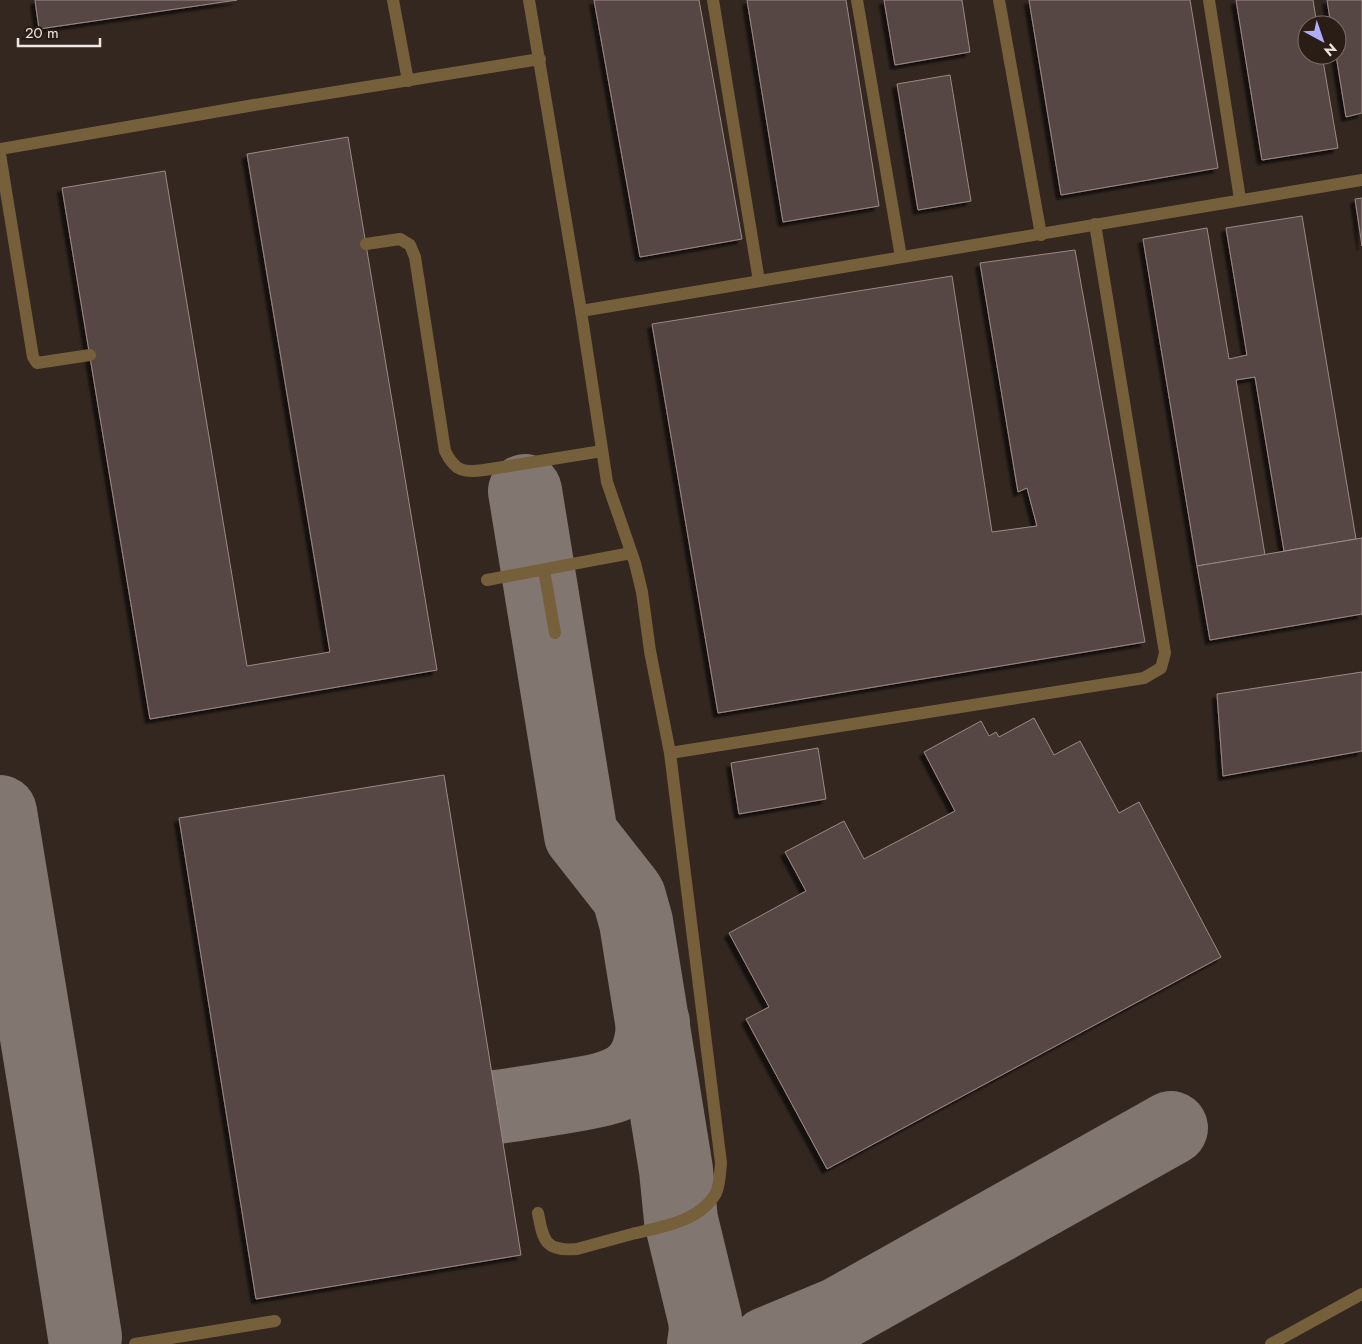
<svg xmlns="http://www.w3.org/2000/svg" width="1362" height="1344" viewBox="0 0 1362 1344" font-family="Jost,sans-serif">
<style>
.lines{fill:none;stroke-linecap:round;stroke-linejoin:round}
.taxiway{stroke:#827670;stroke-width:74}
.building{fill:#574644;stroke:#9c8986;filter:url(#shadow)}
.lane{stroke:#765f3b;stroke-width:12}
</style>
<defs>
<filter id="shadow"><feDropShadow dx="-4.5" dy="4.5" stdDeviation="1" flood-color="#0009"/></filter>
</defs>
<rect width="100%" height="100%" fill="#342720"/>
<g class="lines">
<!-- taxiway -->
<g class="taxiway">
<path d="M525,491L581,835L625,891L629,897L636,922L676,1170L681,1220L705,1319L706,1330L704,1344"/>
<path d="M0,812L57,1159L85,1337"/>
<path d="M496,1107C520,1104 544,1100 568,1096C617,1088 651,1082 653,1023"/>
<path d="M767,1344L839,1314L1171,1128"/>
</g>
</g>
<!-- building -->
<g class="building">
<path d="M35,0H237L39,29Z"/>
<path d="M594,0H699L742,239L640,257Z"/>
<path d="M747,0H846L879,206L783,222Z"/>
<path d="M884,0H962L970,52L895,65Z"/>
<path d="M1029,0H1190L1218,168L1061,195Z"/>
<path d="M1236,0H1313L1317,25H1307V55H1322L1338,148L1262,160Z"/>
<path d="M1327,0H1362V113L1346,117L1336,55H1337V25H1331Z"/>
<path d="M950,75L971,201L918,210L897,84Z"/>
<path d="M348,137L437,670L150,719L62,188L165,171L247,666L330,652L247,154Z"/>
<path d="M1362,198V246L1355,199Z"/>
<path d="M1302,216L1356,539L1284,551L1255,377L1236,380L1265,555L1197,566L1143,239L1207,228L1229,359L1247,355L1226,228Z"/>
<path d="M1075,250L1145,642L718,713L652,324L952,276L992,532L1037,526L1027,488L1018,492L980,263Z"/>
<path d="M1362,538V614L1210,640L1197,566Z"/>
<path d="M1362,672V751L1223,776L1217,694Z"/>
<path d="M1034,718L1054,755L1080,741L1119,813L1139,802L1221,957L827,1169L746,1019L769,1007L729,933L806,891L785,852L844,821L864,859L955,811L924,752L981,721L989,736L996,732L999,737Z"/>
<path d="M818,748L826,799L739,814L731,763Z"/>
<path d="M444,775L521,1255L256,1299L179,818Z"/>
</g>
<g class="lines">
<!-- lane -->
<g class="lane">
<path d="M393,0L408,81"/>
<path d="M529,0L581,311L607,482L635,563L642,592L650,651L670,753L721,1163C720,1173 720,1184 716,1193C700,1222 660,1227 632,1234C614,1239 595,1244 577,1249C544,1252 543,1239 538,1213"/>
<path d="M713,0L759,281"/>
<path d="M857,0L901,257"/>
<path d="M999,0L1041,235"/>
<path d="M1209,0L1240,199"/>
<path d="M0,149L254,105L540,59"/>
<path d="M0,154L33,357L37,363L90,355"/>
<path d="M366,244L400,239L410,245L415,257L445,451C455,471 463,473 484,470L602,451"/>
<path d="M581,311L1362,180"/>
<path d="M544,570L555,633"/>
<path d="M487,580L631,553"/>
<path d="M670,753L1144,678L1161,668L1165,653L1095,224"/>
<path d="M135,1344L275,1321"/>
<path d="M1271,1344L1362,1294"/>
</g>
</g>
<!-- north arrow -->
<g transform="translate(1322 40) rotate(140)"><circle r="24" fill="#2a1d16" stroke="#796d67"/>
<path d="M0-4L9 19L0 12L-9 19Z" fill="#afaefa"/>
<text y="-8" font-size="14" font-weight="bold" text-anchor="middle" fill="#efe6e1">N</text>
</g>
<!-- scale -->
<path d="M18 38v8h82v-8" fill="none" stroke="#efe6e1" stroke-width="2.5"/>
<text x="25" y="38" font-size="15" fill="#efe6e1" stroke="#2a1d16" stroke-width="4" paint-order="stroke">20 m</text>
</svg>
